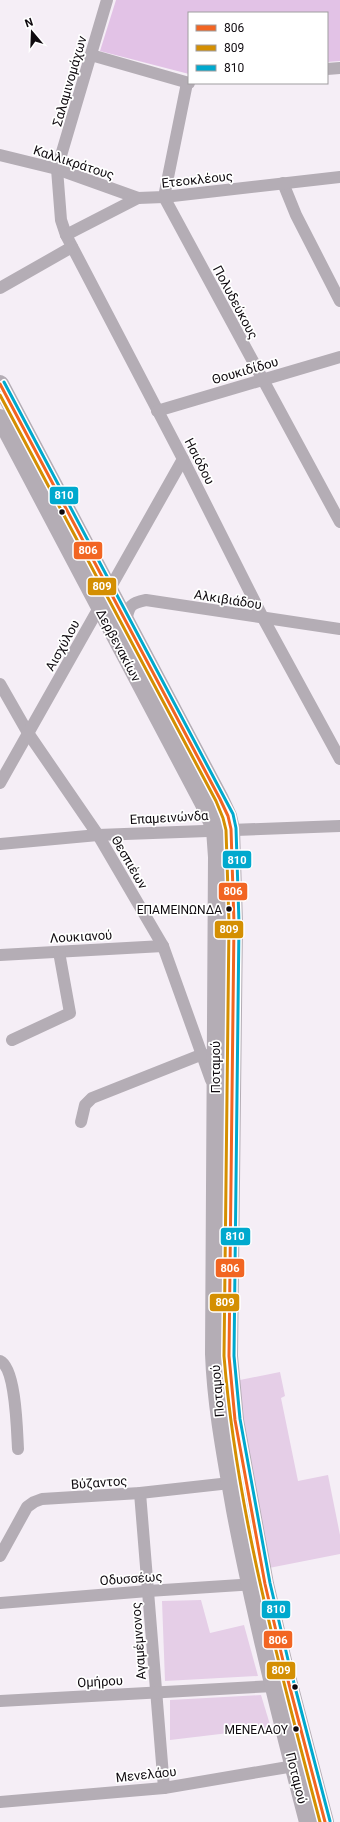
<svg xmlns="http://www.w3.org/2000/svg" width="340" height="1822" viewBox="0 0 340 1822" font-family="Roboto,sans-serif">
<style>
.green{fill:#e5cee7}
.forest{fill:#e2c2e6}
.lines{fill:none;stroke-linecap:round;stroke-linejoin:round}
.street{stroke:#b4adb5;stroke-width:12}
.secondary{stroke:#b4adb5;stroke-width:18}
.bus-1-casing{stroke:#fff;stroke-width:6}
.bus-2-casing{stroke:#fff;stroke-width:6}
.bus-3-casing{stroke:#fff;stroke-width:6}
.bus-1{stroke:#f26522;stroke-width:3}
.bus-2{stroke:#d48f02;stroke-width:3}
.bus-3{stroke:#00a9ce;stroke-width:3}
.bus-dot{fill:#0f0a0f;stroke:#fff;stroke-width:1.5}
.labels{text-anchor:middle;stroke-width:3.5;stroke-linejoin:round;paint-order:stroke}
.bus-label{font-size:12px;fill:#0f0a0f;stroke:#fff;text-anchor:end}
.street-label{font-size:13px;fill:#0f0a0f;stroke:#fff}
.line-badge{stroke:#fff;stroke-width:1.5}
.badge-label{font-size:11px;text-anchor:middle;font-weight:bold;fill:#fff}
</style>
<rect width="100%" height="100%" fill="#f5eef6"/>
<!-- green -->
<g class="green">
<path d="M280,1372L285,1396L281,1398L298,1481L328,1475L340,1535V1554L269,1568L235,1381Z"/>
<path d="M201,1600L210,1633L244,1625L258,1676L165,1681L162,1601Z"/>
<path d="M261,1695L271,1728L170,1740V1700Z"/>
</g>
<!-- forest -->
<path class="forest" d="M116,0H340V61L327,62V13H189V74L100,51Z"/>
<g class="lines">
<!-- street -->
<g class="street">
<path d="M107,0L57,169L61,220L66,235L183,459L263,618L340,759"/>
<path d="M91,55L189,83"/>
<path d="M327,69L340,68"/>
<path d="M187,83L164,197L340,522"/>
<path d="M0,155L57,169L138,198"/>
<path d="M283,183L296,215L340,301"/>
<path d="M66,235L138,198L164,197L340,177"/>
<path d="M0,288L72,247"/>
<path d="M157,411L340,357"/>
<path d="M126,621C129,606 130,603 146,600L340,629"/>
<path d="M0,684L28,733L98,835L163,946L211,1080"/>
<path d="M0,783L183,459"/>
<path d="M0,844L98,835L340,826"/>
<path d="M0,955L163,946"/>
<path d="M12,1040L70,1013L59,952"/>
<path d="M81,1122L85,1105L92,1098L203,1054"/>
<path d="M0,1361C16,1368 17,1432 18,1449"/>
<path d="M140,1493L164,1788"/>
<path d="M0,1556L27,1507L34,1502L42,1499L140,1493L230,1483"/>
<path d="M0,1603L148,1591L256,1584"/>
<path d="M0,1701L274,1686"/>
<path d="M0,1802L164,1788L294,1766"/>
</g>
<!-- secondary -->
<g class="secondary">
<path d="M0,384L220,799L228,816L231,829L234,923L229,1356L235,1420L265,1584L284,1665L325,1822"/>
<path d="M0,418L205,806L215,829L217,857L214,1354C216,1407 226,1458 235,1510C255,1615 281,1719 308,1822"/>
</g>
<!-- bus-1 casing -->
<g class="bus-1-casing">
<path id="bus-1" d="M0,384L220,799L228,816L231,829L234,923L229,1356L235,1420L265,1584L284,1665L325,1822"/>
</g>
<!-- bus-2 casing -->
<g class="bus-2-casing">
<path id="bus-2" d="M0,395L216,801L223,818L226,830L229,923L224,1356C237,1514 280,1669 320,1822"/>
</g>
<!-- bus-3 casing -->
<g class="bus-3-casing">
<path id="bus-3" d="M4,382L224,797L233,814L236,828L239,923L234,1356L240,1419L270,1583L289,1664L330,1821"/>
</g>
<!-- bus-1 -->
<use href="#bus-1" class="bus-1"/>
<!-- bus-2 -->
<use href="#bus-2" class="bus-2"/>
<!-- bus-3 -->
<use href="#bus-3" class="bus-3"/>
</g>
<!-- markers -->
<g class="bus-dot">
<circle cx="62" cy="512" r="3.5"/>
<circle cx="229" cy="909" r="3.5"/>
<circle cx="295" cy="1687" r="3.5"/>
<circle cx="296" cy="1729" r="3.5"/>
</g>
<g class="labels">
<!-- bus labels -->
<g class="bus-label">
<text x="222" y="914">ΕΠΑΜΕΙΝΩΝΔΑ</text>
<text x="288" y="1734">ΜΕΝΕΛΑΟΥ</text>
</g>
<!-- street labels -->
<g class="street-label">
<text transform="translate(69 81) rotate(-74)" y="5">Σαλαμινομάχων</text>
<text transform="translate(74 162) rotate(18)" y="5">Καλλικράτους</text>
<text transform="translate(197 179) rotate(-6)" y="5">Ετεοκλέους</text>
<text transform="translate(236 302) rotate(62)" y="5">Πολυδεύκους</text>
<text transform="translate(245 370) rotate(-16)" y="5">Θουκιδίδου</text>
<text transform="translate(200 461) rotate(63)" y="5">Ησιόδου</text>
<text transform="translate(228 599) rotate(9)" y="5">Αλκιβιάδου</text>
<text transform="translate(62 645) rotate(-61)" y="5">Αισχύλου</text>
<text transform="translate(119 645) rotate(62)" y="5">Δερβενακίων</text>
<text transform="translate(169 817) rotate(-3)" y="5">Επαμεινώνδα</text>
<text transform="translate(130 862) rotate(60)" y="5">Θεσπιέων</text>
<text transform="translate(81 936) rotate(-3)" y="5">Λουκιανού</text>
<text transform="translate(215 1067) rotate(-90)" y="5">Ποταμού</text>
<text transform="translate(217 1391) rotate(-95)" y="5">Ποταμού</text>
<text transform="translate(99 1482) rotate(-4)" y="5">Βύζαντος</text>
<text transform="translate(131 1578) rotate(-4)" y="5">Οδυσσέως</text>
<text transform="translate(138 1641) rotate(-94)" y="5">Αγαμέμνονος</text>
<text transform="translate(100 1681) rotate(-3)" y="5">Ομήρου</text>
<text transform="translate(146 1774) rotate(-6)" y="5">Μενελάου</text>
<text transform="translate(297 1778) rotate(76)" y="5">Ποταμού</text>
</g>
</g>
<g class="line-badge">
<rect x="49" y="486" width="30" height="19" rx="4" fill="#00a9ce"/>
<rect x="73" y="541" width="30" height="19" rx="4" fill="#f26522"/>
<rect x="87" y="577" width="30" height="19" rx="4" fill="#d48f02"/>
<rect x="222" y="850" width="30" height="19" rx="4" fill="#00a9ce"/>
<rect x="218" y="882" width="30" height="19" rx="4" fill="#f26522"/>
<rect x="214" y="920" width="30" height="19" rx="4" fill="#d48f02"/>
<rect x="220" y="1227" width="31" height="19" rx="4" fill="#00a9ce"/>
<rect x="215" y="1258" width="30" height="20" rx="4" fill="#f26522"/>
<rect x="209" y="1293" width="31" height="19" rx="4" fill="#d48f02"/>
<rect x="261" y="1600" width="30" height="19" rx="4" fill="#00a9ce"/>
<rect x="263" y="1630" width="30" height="19" rx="4" fill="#f26522"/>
<rect x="266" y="1661" width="30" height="19" rx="4" fill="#d48f02"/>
</g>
<g class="badge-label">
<text x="64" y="499">810</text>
<text x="88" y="554">806</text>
<text x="102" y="590">809</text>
<text x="237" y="864">810</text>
<text x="233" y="895">806</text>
<text x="229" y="933">809</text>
<text x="235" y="1240">810</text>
<text x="230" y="1272">806</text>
<text x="225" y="1306">809</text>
<text x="276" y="1613">810</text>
<text x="278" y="1644">806</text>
<text x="281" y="1674">809</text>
</g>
<!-- legend -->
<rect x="188" y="12" width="140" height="72" fill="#ffffff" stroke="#9f9d9f"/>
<rect x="196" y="25" width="20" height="6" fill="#f26522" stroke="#9f9d9f"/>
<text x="224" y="32" font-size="12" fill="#0f0a0f">806</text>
<rect x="196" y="45" width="20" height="6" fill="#d48f02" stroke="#9f9d9f"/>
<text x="224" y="52" font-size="12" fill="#0f0a0f">809</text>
<rect x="196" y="65" width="20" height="6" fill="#00a9ce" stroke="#9f9d9f"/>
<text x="224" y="72" font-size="12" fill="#0f0a0f">810</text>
<!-- north arrow -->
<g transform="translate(32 32) rotate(341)" stroke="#ffffff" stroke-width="3" paint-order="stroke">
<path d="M0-3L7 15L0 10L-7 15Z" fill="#0f0a0f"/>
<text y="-6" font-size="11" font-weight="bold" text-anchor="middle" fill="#0f0a0f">N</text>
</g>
</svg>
